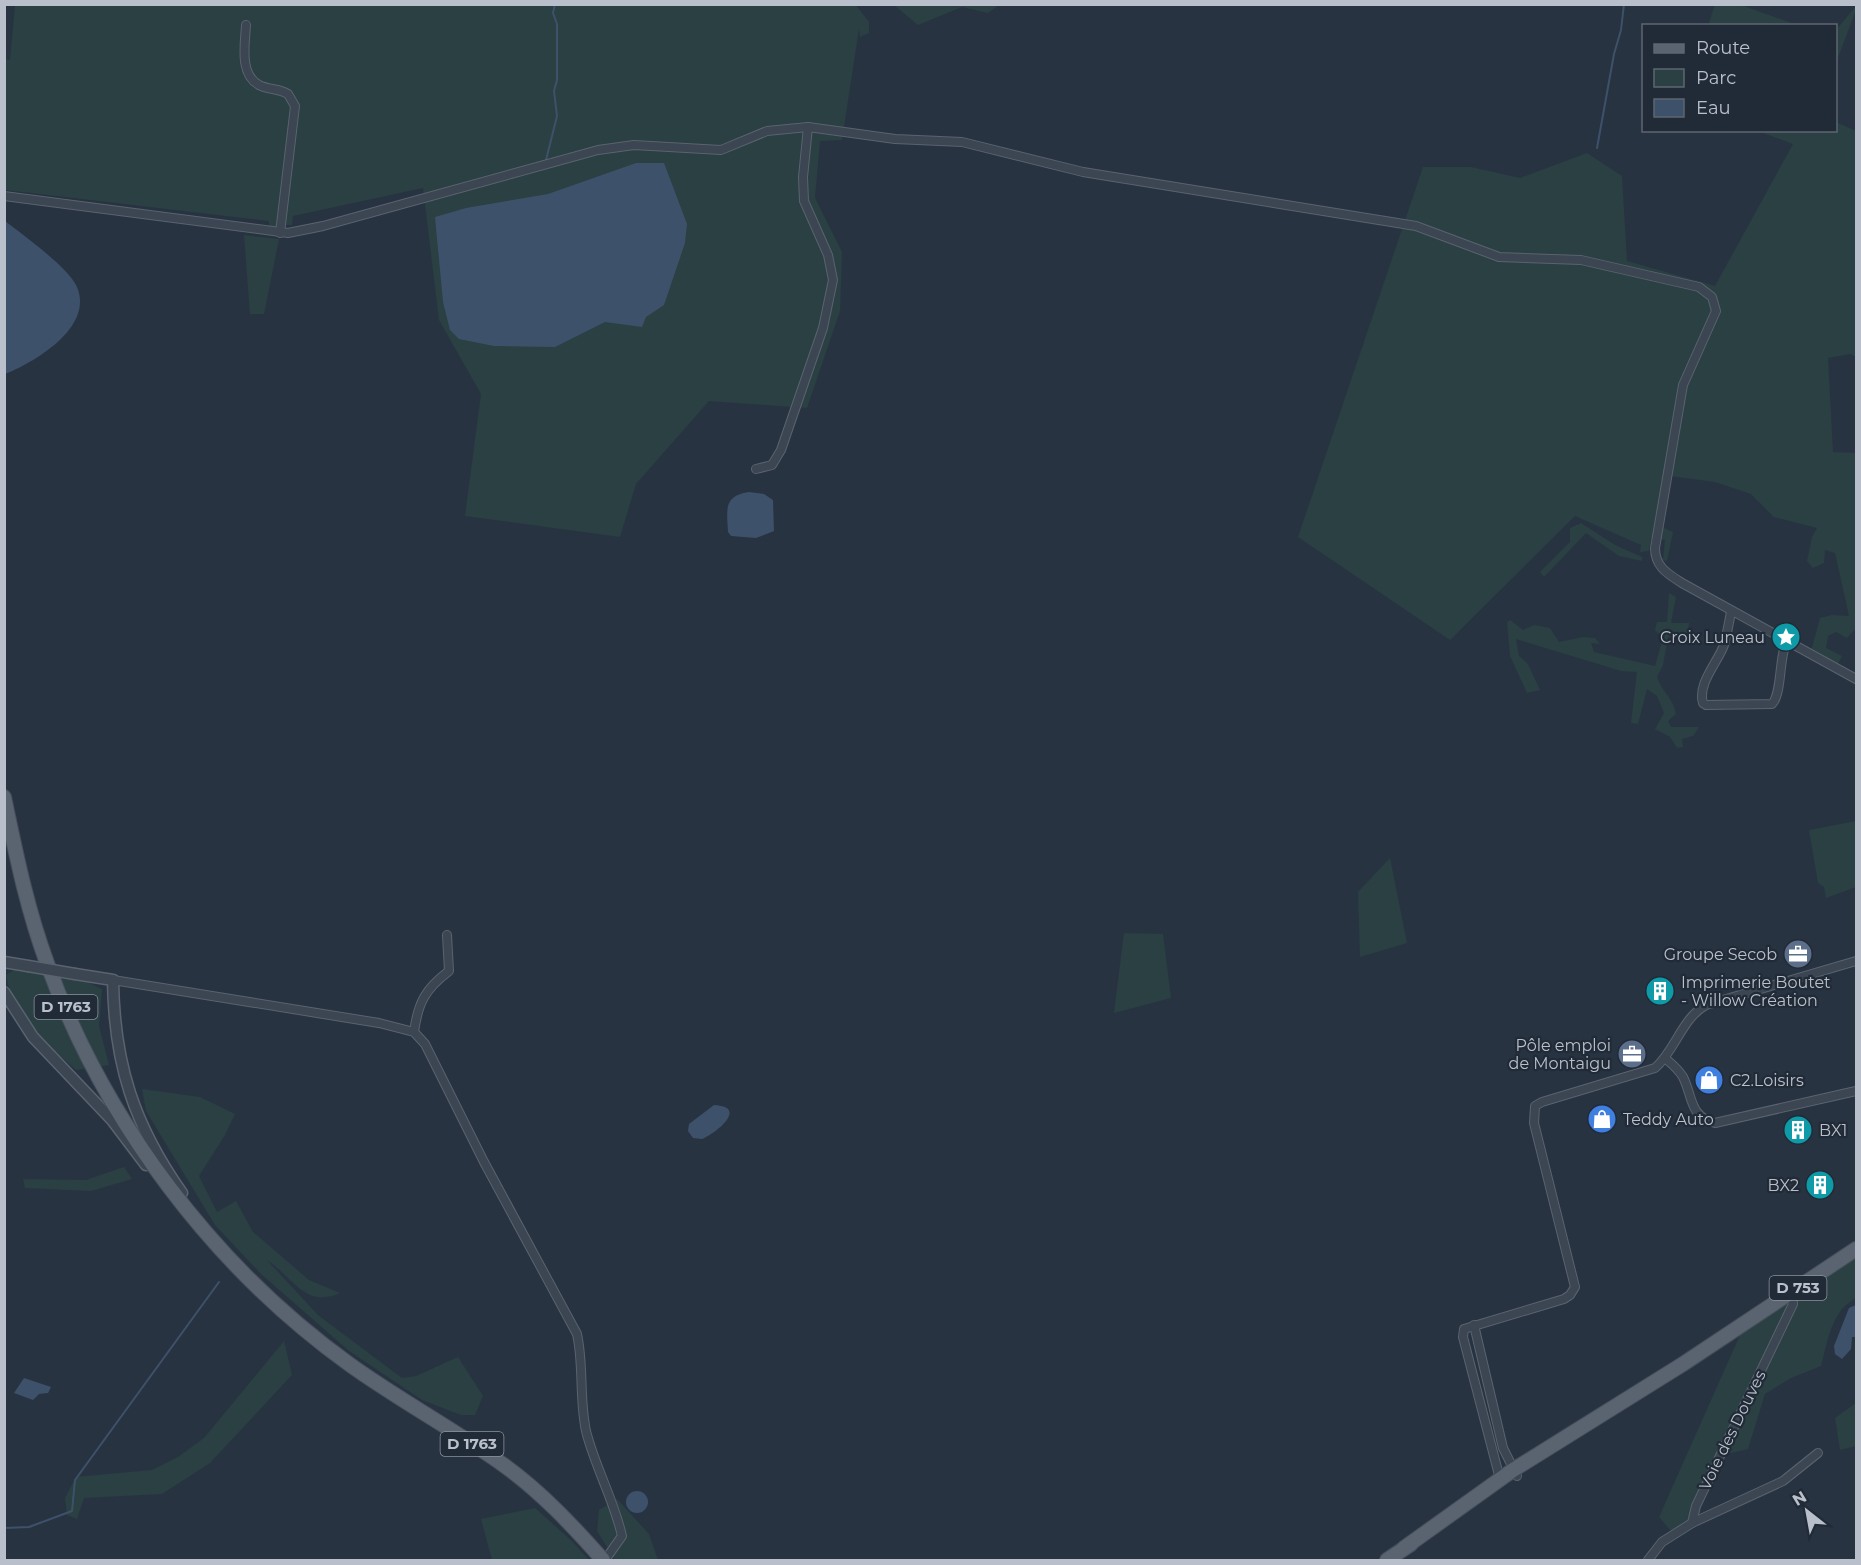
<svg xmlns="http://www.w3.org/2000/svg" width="1861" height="1565" viewBox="0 0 1861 1565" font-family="Montserrat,sans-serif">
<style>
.green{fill:#2a4043}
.water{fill:#3e516a}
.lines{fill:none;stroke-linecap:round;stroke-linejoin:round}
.stream{stroke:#3e516a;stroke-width:2}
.minor-casing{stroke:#5a636f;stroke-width:10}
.tertiary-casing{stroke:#5a636f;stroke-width:13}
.primary-casing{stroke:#464e5b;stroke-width:16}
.minor{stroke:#3c4552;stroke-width:8}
.tertiary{stroke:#3c4552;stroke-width:10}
.primary{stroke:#5a6471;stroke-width:14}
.tertiary-bridge-casing{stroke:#5a636f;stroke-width:13;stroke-linecap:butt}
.tertiary-bridge{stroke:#3c4552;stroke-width:10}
.labels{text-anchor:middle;stroke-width:4.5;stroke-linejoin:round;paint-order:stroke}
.shield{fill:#212a37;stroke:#8b939f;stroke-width:1.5}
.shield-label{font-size:15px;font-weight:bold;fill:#b9c0cb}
.poi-label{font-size:16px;fill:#b9c0cb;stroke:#212a37;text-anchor:end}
.street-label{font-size:16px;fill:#b9c0cb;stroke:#212a37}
</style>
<rect width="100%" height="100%" fill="#283342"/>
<!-- green -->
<g class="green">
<path d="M855,4L869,22V33L860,37L859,29L842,140L820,141L815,198L842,252L840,311L807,408L709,401L636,484L620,537L465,516L481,394L439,320L423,188L293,216L292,225H285L286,218L278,220L276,227L269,228V221L5,190V59L10,60L15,5Z"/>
<path d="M1715,4L1741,5L1797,25L1708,26Z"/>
<path d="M894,5H999L988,13L962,7L918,25Z"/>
<path d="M1856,6V10L1836,63V30Z"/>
<path d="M1836,122L1856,131V357L1850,354L1828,358L1833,452L1856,453V628L1847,638L1836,632L1828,636L1826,648L1842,656L1838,664L1811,651L1820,618L1832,615L1849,616L1835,553L1825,550L1824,563L1813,568L1807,561L1812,537L1817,528L1774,517L1751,494L1715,482L1663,475L1655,524L1673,532L1667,561L1663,560L1665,540L1651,538L1649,551L1640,552L1641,545L1575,516L1450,640L1298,537L1423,167H1471L1520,178L1587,153L1622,176L1627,261L1715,286L1793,144L1758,131L1836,130Z"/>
<path d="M244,235L279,239L264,314H250Z"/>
<path d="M1581,523L1615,545L1642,557V561L1619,556L1586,533L1544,577L1540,572L1570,542V528Z"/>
<path d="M1669,593L1676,597L1671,623H1689L1688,633L1668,637L1663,665L1657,677C1662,692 1674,699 1676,714L1668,721L1671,727H1699L1693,736L1682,739L1683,747L1677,748L1670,737L1655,729L1664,713L1657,696L1647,689L1638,724L1631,723L1637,672L1621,671L1516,639L1519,656L1528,664L1540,690L1527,693L1510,656L1507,622L1510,620L1523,630L1534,625L1550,628L1559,642L1583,637L1595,638L1600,644L1591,643L1594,652L1655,666L1663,638L1655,630L1657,622H1667Z"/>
<path d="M1856,821V887L1826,898L1824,887L1818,883L1809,830Z"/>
<path d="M1390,858L1407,943L1360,957L1358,892Z"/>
<path d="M1124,933L1163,934L1171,998L1114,1013Z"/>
<path d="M14,970L89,983L102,989L99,1026L109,1065L76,1070C49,1046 12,1012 6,975Z"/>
<path d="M142,1089L200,1097L235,1114L225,1135L199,1176L217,1212L236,1201L253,1232L309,1280L340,1293C305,1309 293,1277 267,1260L318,1315L402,1378L416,1376L458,1357L483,1396L475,1415H461L422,1400L349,1351L261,1274L215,1225L146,1111Z"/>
<path d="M124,1167L132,1179L91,1191L25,1188L23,1179L86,1180Z"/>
<path d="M1856,1252V1298C1831,1311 1828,1341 1821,1366L1791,1378L1765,1394L1748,1449L1727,1454L1689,1520L1671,1531L1659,1517L1744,1326Z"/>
<path d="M284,1341L292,1375L210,1463L162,1494L84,1498L77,1519L67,1515L65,1498L76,1477L152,1470L178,1457L204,1438Z"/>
<path d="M1856,1403V1446L1840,1450L1835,1418Z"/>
<path d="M617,1499L649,1534L658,1560H615L597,1531L599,1510Z"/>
<path d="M535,1508L573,1542L589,1560H492L481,1519Z"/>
</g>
<!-- water -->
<g class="water">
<path d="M636,163H664L687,224L685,243L664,305L646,317L642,327L605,322L555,347L494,346L459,339L450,330L443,302L435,217L466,208L548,194Z"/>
<path d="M5,221C23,235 69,268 77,287C94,327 35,362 5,374Z"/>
<path d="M749,492L764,494L773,500L774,531L756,538L731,536L728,532C727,510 723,496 749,492Z"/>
<path d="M714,1105C749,1107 716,1133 702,1139L693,1138L688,1131L689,1124Z"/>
<path d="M1856,1305V1337H1852L1851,1349L1842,1359L1835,1354L1834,1346L1849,1308Z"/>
<path d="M24,1378L51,1387L48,1393L39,1394L33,1400L14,1393Z"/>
<circle cx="637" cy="1502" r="11"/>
</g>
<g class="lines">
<!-- stream -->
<g class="stream">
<path d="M1597,148L1614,54L1621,30L1624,4"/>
<path d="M546,160L557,116L554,91L557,80V24L553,13L555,4"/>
<path d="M4,1528L29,1527L72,1511L75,1480L219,1282"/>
</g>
<!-- minor casing -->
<g class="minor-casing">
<g id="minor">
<path d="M246,25C245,44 239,74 259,85C268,90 279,88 288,94L295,106L280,233"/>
<path d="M4,196L288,233L323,226L598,150L634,145L721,150L767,131L808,127L895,139L962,142L1083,172L1416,226L1499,257L1581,260L1699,287L1712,297L1716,311L1683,385L1655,548C1655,567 1668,574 1682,583L1856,679"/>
<path d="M756,469L772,465L781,450L823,328L833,280L828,255L804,201L803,177L808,127"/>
<path d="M1731,612C1729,623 1727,634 1724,645C1718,662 1697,684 1703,703L1706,705L1772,704C1782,694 1779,658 1786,643"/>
<path d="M113,980L379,1023L414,1032L425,1044L484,1162L577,1334C584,1366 579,1398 586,1431C595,1467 614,1500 622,1536L605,1560"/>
<path d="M414,1032C418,1003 425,989 449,971L447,935"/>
<path d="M1666,1059C1672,1064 1679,1070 1683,1077C1693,1097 1689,1116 1715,1123L1856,1091"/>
<path d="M1474,1325L1503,1448L1517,1476"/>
<path d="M1500,1479L1463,1337L1464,1329L1564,1299L1570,1295L1575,1287L1534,1123L1535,1106L1542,1102L1655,1068C1675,1051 1682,1018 1706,1005L1856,961"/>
<path d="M1692,1523L1783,1481L1818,1453"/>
<path d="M1648,1560L1662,1542L1692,1523L1696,1506L1793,1304L1792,1290"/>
</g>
</g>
<!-- tertiary casing -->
<g class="tertiary-casing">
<g id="tertiary">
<path d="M4,962L28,966"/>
<path d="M75,974L113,980C114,1064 134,1125 182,1193"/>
<path d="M4,992L33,1037L112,1120L146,1165"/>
</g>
</g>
<!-- primary casing -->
<g class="primary-casing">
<g id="primary">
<path d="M4,797C16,854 27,909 47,963C104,1121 213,1266 349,1364C399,1400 455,1430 505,1466C542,1493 573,1526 603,1560"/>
<path d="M1404,1548L1513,1470L1683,1364L1856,1249"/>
<path d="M1387,1560L1411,1544"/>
</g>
</g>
<!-- minor -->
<use href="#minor" class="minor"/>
<!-- tertiary -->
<use href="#tertiary" class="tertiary"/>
<!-- primary -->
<use href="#primary" class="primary"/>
<!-- tertiary-bridge casing -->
<g class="tertiary-bridge-casing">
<path id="tertiary-bridge" d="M28,966L75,974"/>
</g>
<!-- tertiary-bridge -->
<use href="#tertiary-bridge" class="tertiary-bridge"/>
</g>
<!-- icons -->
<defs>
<g id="sight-disc" transform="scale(1.5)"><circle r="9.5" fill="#0f9aa8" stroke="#212a37"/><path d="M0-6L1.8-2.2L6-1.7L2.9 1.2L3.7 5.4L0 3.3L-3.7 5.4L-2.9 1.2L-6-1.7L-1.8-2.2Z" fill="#fff"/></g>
<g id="office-disc" transform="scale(1.5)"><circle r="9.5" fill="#5c6f8a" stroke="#212a37"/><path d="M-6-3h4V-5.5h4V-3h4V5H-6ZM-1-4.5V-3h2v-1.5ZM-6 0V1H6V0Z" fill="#fff"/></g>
<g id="building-disc" transform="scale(1.5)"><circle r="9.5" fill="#0f9aa8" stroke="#212a37"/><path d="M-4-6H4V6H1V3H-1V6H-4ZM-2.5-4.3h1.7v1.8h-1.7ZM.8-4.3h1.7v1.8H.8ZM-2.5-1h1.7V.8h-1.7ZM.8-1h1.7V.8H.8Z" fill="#fff"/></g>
<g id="shop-disc" transform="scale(1.5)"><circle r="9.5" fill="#3f7fe0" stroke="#212a37"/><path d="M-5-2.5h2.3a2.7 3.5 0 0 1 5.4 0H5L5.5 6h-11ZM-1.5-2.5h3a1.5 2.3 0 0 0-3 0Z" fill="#fff"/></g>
</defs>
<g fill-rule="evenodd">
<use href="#sight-disc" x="1786" y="637"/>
<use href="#office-disc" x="1798" y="954"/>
<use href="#building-disc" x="1660" y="991"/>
<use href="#office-disc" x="1632" y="1054"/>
<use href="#shop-disc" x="1709" y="1080"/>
<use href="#shop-disc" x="1602" y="1119"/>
<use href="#building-disc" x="1798" y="1130"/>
<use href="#building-disc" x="1820" y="1185"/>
</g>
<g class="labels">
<!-- shield labels -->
<g class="shield">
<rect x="34.5" y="995" width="63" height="24" rx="4.5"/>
<rect x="1769.5" y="1276" width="57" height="24" rx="4.5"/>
<rect x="440.5" y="1432" width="63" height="24" rx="4.5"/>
</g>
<g class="shield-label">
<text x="66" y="1012">D 1763</text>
<text x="1798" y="1293">D 753</text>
<text x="472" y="1449">D 1763</text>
</g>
<!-- poi labels -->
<g class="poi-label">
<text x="1765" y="643">Croix Luneau</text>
<text x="1777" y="960">Groupe Secob</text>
<text x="1681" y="988" text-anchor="start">Imprimerie Boutet<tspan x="1681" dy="18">- Willow Création</tspan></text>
<text x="1611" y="1051">Pôle emploi<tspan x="1611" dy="18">de Montaigu</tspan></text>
<text x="1730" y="1086" text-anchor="start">C2.Loisirs</text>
<text x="1623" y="1125" text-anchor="start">Teddy Auto</text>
<text x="1819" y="1136" text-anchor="start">BX1</text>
<text x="1799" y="1191">BX2</text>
</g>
<!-- street labels -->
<g class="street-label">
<text transform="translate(1732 1430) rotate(-64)" y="6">Voie des Douves</text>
</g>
</g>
<!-- border -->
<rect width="1861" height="1565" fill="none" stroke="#b9c0cb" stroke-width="12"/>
<!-- legend -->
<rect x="1642" y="24" width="195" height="108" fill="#212a37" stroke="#5e6672" stroke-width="1.5"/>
<rect x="1654" y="44" width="30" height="9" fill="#5a6471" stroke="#5e6672" stroke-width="1.5"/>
<text x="1696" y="54" font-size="18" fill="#b9c0cb">Route</text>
<rect x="1654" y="69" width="30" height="18" fill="#2a4043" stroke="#5e6672" stroke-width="1.5"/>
<text x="1696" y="84" font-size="18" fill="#b9c0cb">Parc</text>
<rect x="1654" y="99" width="30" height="18" fill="#3e516a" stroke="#5e6672" stroke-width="1.5"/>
<text x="1696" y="114" font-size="18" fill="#b9c0cb">Eau</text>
<!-- north arrow -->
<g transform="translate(1807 1511) rotate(329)" stroke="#212a37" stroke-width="4.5" paint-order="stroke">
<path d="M0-4.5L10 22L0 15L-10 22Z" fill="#b9c0cb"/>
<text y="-9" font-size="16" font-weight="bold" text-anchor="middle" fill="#b9c0cb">N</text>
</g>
</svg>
